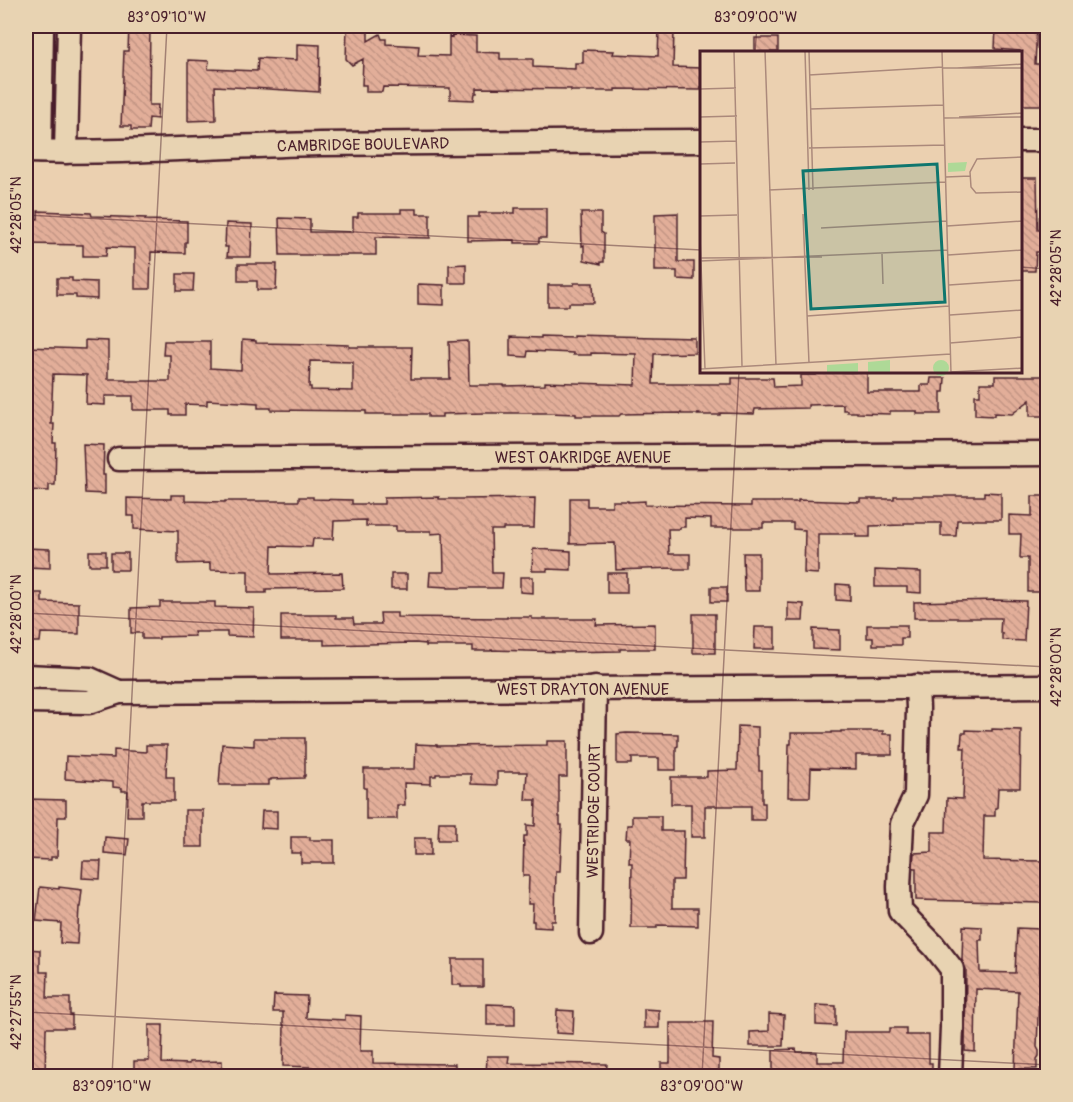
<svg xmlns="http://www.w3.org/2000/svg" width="1073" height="1102" viewBox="0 0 1073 1102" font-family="Pangolin,sans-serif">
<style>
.building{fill:url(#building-back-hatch);stroke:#4a1f2b;stroke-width:1.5;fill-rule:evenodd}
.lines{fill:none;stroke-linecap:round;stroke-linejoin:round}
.minor-casing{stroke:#4a1f2b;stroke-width:27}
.minor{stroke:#e8d3b2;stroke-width:22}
.ticks{fill:none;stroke:#4a1f2b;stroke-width:1.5;stroke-opacity:0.45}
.labels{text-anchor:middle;stroke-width:4.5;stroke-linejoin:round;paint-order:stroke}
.street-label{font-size:16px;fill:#4a1f2b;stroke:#e8d3b2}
.inset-road{fill:none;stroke:#ab897b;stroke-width:1.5}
.view{fill:#0f766e;fill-opacity:0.15;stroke:#0f766e;stroke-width:3}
.inset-edge{fill:none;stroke:#4a1f2b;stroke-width:3}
.neatline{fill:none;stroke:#4a1f2b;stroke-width:2}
.ticks-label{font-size:15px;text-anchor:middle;fill:#4a1f2b}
</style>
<defs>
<pattern id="building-back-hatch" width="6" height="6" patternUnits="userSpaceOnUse" patternTransform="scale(1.5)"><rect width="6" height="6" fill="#e2ae99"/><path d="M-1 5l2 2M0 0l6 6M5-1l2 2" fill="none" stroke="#c39584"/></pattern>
</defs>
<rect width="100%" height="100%" fill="#ebd0b0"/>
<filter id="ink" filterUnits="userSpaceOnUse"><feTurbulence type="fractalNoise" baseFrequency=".0167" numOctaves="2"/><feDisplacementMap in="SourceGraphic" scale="12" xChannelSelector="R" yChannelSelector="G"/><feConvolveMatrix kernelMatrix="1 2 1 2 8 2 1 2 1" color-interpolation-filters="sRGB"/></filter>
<g filter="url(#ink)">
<!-- building -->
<g class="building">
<path d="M129,26H150L149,105H158L157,119L149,118L148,130H131V126H121L124,51H128Z"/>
<path d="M347,26H368V41L380,34L382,39H386V44L419,46L418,55L449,56V36L452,37V35L476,36V52L500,53V59H533V67L575,69V63H583V50L614,51L613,54L658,56L659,30H674L673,67L701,68V90L615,89V91H571V89L477,88V93H475L474,100L450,99V88L383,87L382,92H366V85H362L363,59L352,65L346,59Z"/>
<path d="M996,26H1037L1035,64H1044V75H1047V105H1020V51L995,49Z"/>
<rect x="755" y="38" width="23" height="14"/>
<path d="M297,44L320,45L319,92L215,86L216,120L188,121V60L209,61L208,69L257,71L258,58L297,60Z"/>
<path d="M1020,178H1037L1038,230H1043V252H1036L1035,271H1020Z"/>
<path d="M515,208H546V238H539V243H515V240L468,241V217H479V213H515Z"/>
<path d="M401,209H417V214H430V238L376,237V255H280L279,218L310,219V232H353V217H358V213H401Z"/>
<path d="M38,211L91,213L92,216L146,218L145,220L187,221V242H185V253L151,252L150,289H135V248L107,247L106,256H83V245L26,244V218L38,219Z"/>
<path d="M581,213H601V232L604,234V262H601V264L584,260V245L582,246Z"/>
<path d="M678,213V262H694V280L677,279V271H655V214Z"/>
<path d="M226,223L252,224L251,257H227L228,247H225Z"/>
<path d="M238,264H277L276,290H257V281H238Z"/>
<path d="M466,264V283H449V265Z"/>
<path d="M177,274H194L193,291H177Z"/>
<path d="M57,278H72V281L97,282V299L76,298V295H57Z"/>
<path d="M574,283H593L594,303H569V306H548V285H574Z"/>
<path d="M418,284L444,285V305L418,304Z"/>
<path d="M573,335L695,338V353L654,354L653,384H732V378H773L774,387L801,386V375H816V372H867V392H921V385H930L931,378H945L944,392H941V414H917V411H890V414L857,413V412H847V410H843V404L808,405V408L755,409L754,414L720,413V415H698L699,414H681V413L621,414L619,416H576V414L549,413H485L442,414V417H428V414H366V411L271,410V408H258V403L207,400V405L185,404V415H170V410H133V396H105V405L86,404L87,375L53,374L51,424H54L53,443H56L55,485H49V491L26,490V347L85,349V340L108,341V379H126V381H170V355H163L164,341H210V368L241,370L242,340L256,341V343L318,344L349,345V347H412L411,379H450L449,342L468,341L469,385H504V386L545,385V382L635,385L636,354L591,353V355H573V353L528,351L527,357L510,356V337L541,338V336L573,337ZM310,361L353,362V391L311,390V387H309Z"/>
<path d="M995,376H1047V416H1030V400L1012,414L994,413V416L975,415V395H980V383H995Z"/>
<path d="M83,444L104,445L103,475H105V494L85,493Z"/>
<path d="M984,492L1001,493V520H957L956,536H941V523H904V525L870,526V537H856V534H818V574L804,573L805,530L793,529V523H763V528H711V519L685,518V527H680V529H668L669,554H690V569H674V568L616,570L615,543L570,544V498H587V506H612V501H628V502L645,501V505L751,506V502H798V500L860,502V499H894V496H984Z"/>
<path d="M171,495H185V501L225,502V501H299V497H313V499L352,500V504H384V498L439,497V499H461L535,498L534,528H503V530H491L492,573H503L502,588H448V587L429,586L430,572H444L443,533L431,534V531H396V526H366V520L334,521L333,539H313L312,547L272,546L271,574L342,573L343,588L266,589V593H248V571L210,570V563L178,564V531L134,529V516H127V498L171,499Z"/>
<path d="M1032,496H1047V592H1028V558H1020L1021,534H1009V515L1032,516Z"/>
<path d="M26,548L50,549V568L26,567Z"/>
<path d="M533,549L571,551V570L547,569V571H532Z"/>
<rect x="89" y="551" width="17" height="14"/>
<rect x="111" y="553" width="17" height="17"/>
<path d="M743,553H759V591H744Z"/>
<path d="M875,570L921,572V593L907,592V587H875Z"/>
<rect x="607" y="573" width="20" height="20"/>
<rect x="391" y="574" width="16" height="15"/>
<path d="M520,577H533V593L520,592Z"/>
<path d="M836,584L850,585V601L836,600Z"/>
<rect x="711" y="587" width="16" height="15"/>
<path d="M26,593H42V602L79,603V634L41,633L40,642H26Z"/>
<path d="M996,600L1026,601L1024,641L1002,640V633H1000L1001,618H914V602Z"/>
<path d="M160,602H215V607L254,608L253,637L227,636V632H194L195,636L159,637V639H142V633H131V608L160,607Z"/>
<path d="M788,603L804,604L803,621H788Z"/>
<path d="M380,613H397V617L507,618V617H532V619H597L596,625L655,624V649H620V651L563,652L491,650V651H473V646H426V644L415,643L324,645V640H281V615H336V618H353L354,624H381Z"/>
<rect x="693" y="614" width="22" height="39"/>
<path d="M867,625H907V638H901V645H873V638H867Z"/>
<path d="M755,627H775V649H754Z"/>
<path d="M813,629L840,630V650L813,649Z"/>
<path d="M738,726L758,727V756H759V771H762V803H765V820H751V806H705V837H691V804H671V777H707V771L737,770Z"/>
<path d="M992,729L1021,730L1020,788H998L997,808H995V816H984L983,860L1044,861L1043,903L916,900V868H913L914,853L932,852V832H946L947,798L963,799L965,748H961L962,733H966V730L992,731Z"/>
<path d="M841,731H883V734H892V755H856V769L811,768L810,797H788L789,744H791V733H832V732H841Z"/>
<path d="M626,733L678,734V746L676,747V770H659V758H632V764H617V734Z"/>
<path d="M254,738H305V776H304V778L271,779V780H269V785H219L222,744L254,746Z"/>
<path d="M547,741H567V777H559V817H560V825H562L560,871H556L555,921H551V928L534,927V921H532L533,904H528L529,876H523L524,836H527V825L535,826L536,800H525L527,772H497V785L471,784V774H436V776H431V784L404,783L405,805H397V819H366V788H364V769H415L416,744L437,745V746L547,745Z"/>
<path d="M146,745H167L166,777H174V801H142V816H127L128,791H122V788L113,787V782L65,779L66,756L114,758V750L146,752Z"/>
<path d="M26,799L66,800V817H58L57,857H51V860L26,859Z"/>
<rect x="185" y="810" width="18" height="37"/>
<path d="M262,811H277V829L261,828Z"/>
<path d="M632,816H661V831H684L683,880H672V908H698V926L657,925V928H631L632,863H629L630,839H626L627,825H632Z"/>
<path d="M439,822H455V840H438Z"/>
<path d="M105,837L129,839L127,855L104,853Z"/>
<path d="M291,837H310V840H334V863H301V853H291Z"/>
<rect x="414" y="838" width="17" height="17"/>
<path d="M83,861H101L100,879L82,878Z"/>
<path d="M40,887L59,889V887L82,890L80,907H79L77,944L60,943L61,923L36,921Z"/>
<path d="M963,926L982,927V940H979L980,972L1015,973L1017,928L1041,929L1038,1020L1037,1047L1039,1051V1056L1037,1059V1069H1015L1018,991L976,989L975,1052L965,1051L966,969L962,960Z"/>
<path d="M26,949L40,950V972H48L47,998H70V1015H72V1028H46L45,1077H26Z"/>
<path d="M452,959H483V987H461V985H452Z"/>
<path d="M274,995L307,996L306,1018L345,1020V1015L361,1016L360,1051H373V1063L455,1064V1077H312V1067L283,1066L284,1025H283V1012H273Z"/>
<path d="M487,1004L515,1005V1025H487Z"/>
<path d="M816,1005L836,1006V1026L816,1025Z"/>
<path d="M644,1009L659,1010V1028H644Z"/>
<path d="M557,1010L574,1011L573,1034L556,1033Z"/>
<path d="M769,1014L784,1015L783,1046H750V1032L769,1031Z"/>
<path d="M698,1022H713L712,1058L719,1059V1077H661V1063H670V1023H698Z"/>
<path d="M149,1025H163L162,1063L189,1064V1062L222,1061V1077H134V1061H149Z"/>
<path d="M890,1028H906V1035H929V1063H932V1077H773V1050L796,1049L797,1052H817V1062H843L844,1032H890Z"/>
<path d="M487,1056H509L508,1063L607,1064L606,1077H486Z"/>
</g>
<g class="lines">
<!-- minor casing -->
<g class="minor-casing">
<g id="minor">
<path d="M1020,140H1048"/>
<path d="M26,151C124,154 222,146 320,144C447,142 574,142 701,141"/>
<path d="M40,151L42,26"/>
<path d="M66,152L69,26"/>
<path d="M119,459L1048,454"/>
<path d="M26,676L90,679L119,692"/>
<path d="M917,686L918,708L916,795L902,824L899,887L900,911L934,946L952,969V1027L950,1076"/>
<path d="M26,701L89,702L119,692L1048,686"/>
<path d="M591,933L595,688"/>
</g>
</g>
<!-- minor -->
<use href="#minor" class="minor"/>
</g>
</g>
<!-- ticks -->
<path class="ticks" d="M755,52L757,26M26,215L701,250M1020,267L1048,269M26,613L1048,667M26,1012L1048,1065M112,1076L167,26M702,1076L739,372"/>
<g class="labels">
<!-- street labels -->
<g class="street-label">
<text transform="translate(363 144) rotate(-1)" y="6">CAMBRIDGE BOULEVARD</text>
<text x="583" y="463">WEST OAKRIDGE AVENUE</text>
<text x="583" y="695">WEST DRAYTON AVENUE</text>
<text transform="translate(593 811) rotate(-89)" y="6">WESTRIDGE COURT</text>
</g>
</g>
<!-- overview -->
<g transform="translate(700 51)">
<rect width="322" height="322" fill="#ebd0b0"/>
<path d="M267,111L265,120L248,121V112ZM190,309V322H168V311ZM233 317a8 8 0 1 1 16 0a8 8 0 1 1-16 0ZM158,312V322H127V314Z" fill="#aed997"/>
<path class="inset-road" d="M34,0L42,315M65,0L76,314M105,0L109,139M109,0L113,139M242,0L251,322M243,17H323M257,17L323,13M109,24L243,16M0,38L36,37M110,58L244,54M0,66L37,65M259,66L323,62M244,67L323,66M0,91L36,90M109,97L245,94M323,106L277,108L270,121L271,136L276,142L323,141M0,113L35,112M246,126L270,125M69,139L246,131M103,163L109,312M0,165L37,164M247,175L323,170M121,177L247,170M0,186L5,318M182,203L183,233M248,204L323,199M1,207L122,206M0,210L248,199M249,234L323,229M250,264L323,259M107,265L249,255M250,292L323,286M0,318L251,303M251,321L323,317"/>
<path class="view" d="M237,113L245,251L111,258L103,120Z"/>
<rect width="322" height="322" class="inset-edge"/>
</g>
<!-- margin -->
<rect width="1073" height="1102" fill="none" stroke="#e8d3b2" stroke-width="66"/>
<rect x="33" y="33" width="1007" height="1036" class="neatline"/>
<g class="ticks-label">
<text x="167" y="22">83°09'10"W</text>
<text x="756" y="22">83°09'00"W</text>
<text transform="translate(16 215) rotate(-90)" y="5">42°28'05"N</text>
<text transform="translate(1056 268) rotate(-90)" y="5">42°28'05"N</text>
<text transform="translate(16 614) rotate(-90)" y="5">42°28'00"N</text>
<text transform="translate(1056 667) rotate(-90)" y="5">42°28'00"N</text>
<text transform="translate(16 1012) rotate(-90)" y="5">42°27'55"N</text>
<text x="112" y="1091">83°09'10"W</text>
<text x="702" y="1091">83°09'00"W</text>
</g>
</svg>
